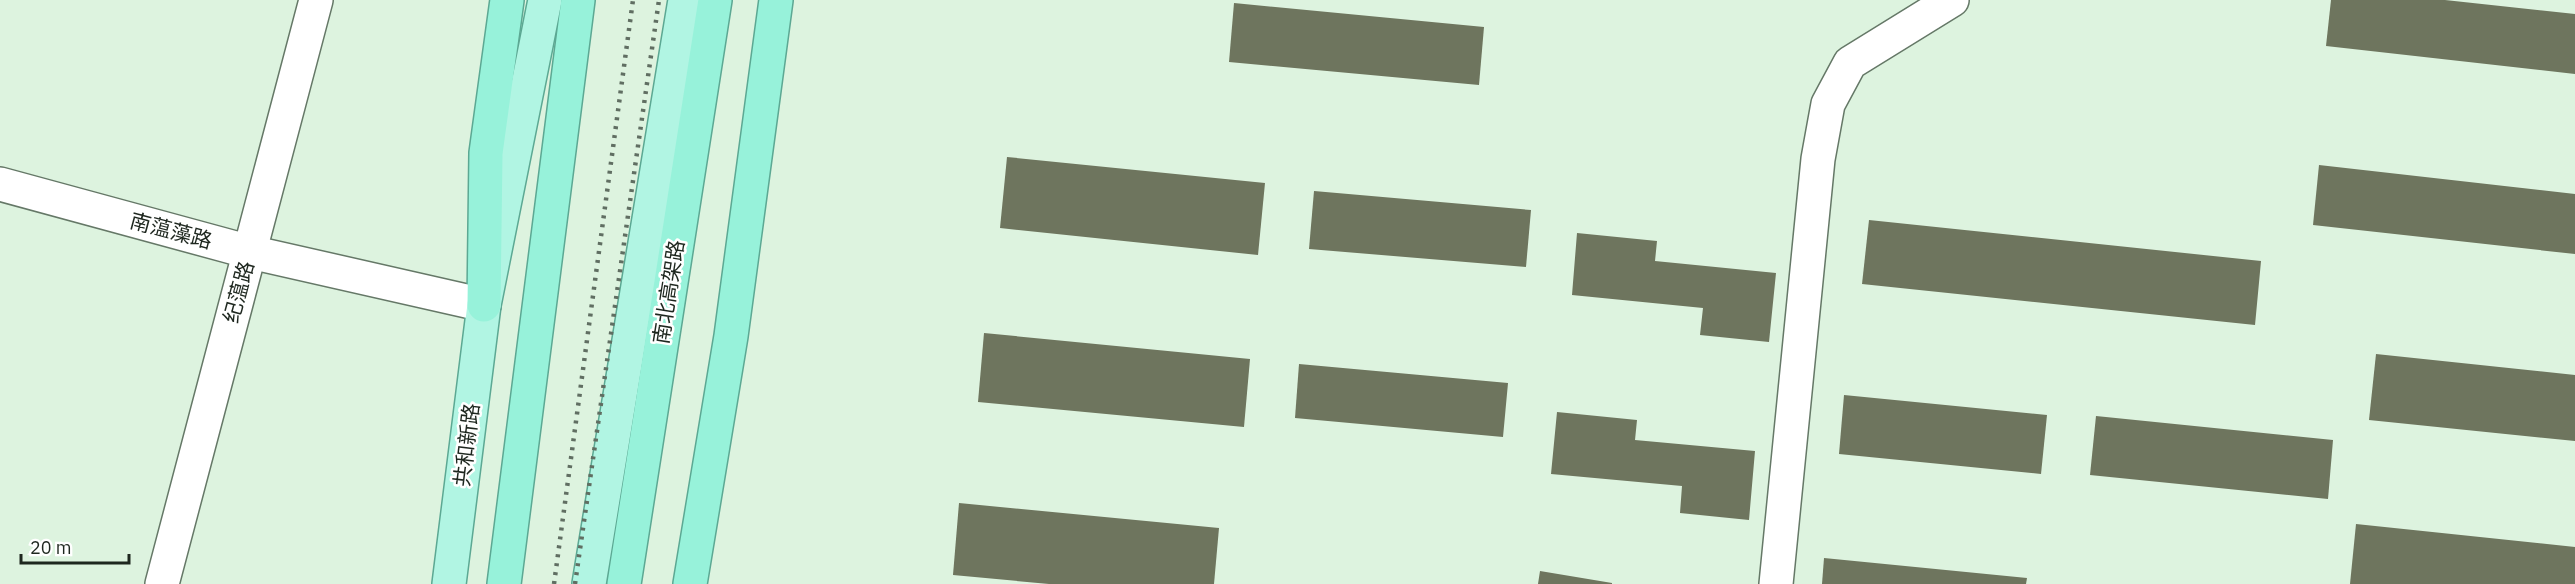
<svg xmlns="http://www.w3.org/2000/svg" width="2575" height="584" viewBox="0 0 2575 584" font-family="'IBM Plex Sans','Noto Sans SC',sans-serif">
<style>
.building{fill:#6e755e}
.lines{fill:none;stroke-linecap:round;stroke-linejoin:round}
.minor-casing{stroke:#657867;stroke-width:36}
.primary-casing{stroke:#5ca893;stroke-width:36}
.trunk-casing{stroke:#5ca893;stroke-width:36}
.minor{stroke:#fff;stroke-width:33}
.primary{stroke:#b1f5e3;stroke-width:33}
.trunk{stroke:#97f2da;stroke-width:33}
.rail{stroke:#606e62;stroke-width:4.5;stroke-dasharray:3 6;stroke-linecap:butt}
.labels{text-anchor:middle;stroke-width:5;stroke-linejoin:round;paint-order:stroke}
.street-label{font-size:21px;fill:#1e271f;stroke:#fff}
</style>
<rect width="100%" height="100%" fill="#ddf3df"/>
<!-- building -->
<g class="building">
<path d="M2331,0H2445L2575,14V74L2326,46Z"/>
<path d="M1234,3L1484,27L1479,85L1229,62Z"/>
<path d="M1007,157L1265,183L1258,255L1000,228Z"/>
<path d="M2319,165L2575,194V254L2313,225Z"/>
<path d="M1314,191L1531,210L1526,267L1309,249Z"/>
<path d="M1869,220L2261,261L2255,325L1862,284Z"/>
<path d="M1577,233L1657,241L1655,261L1776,273L1769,342L1700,335L1703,308L1572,295Z"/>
<path d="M984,333L1250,359L1244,427L978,402Z"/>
<path d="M2376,354L2575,375V441L2369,420Z"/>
<path d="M1299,364L1508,383L1503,437L1295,418Z"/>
<path d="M1844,395L2047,415L2041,474L1839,454Z"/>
<path d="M1557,412L1637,420L1635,440L1755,451L1749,520L1680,513L1682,486L1551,474Z"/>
<path d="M2096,416L2333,440L2328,499L2090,475Z"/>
<path d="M959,503L1219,528L1214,584H1049L953,575Z"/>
<path d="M2356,524L2575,547V584H2350Z"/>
<path d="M1824,558L2027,578L2026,584H1822Z"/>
<path d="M1540,571L1612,583V584H1538Z"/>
</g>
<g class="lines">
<!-- minor casing -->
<g class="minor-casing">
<g id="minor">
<path d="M0,184L250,252L484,305"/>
<path d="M162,584L316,0"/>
<path d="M1776,584L1818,159L1828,104L1850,63L1952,0"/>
</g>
</g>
<!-- primary casing -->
<g class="primary-casing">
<g id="primary">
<path d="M449,584L484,305L545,0"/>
<path d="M589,584L685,0"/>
</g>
</g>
<!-- trunk casing -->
<g class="trunk-casing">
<g id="trunk">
<path d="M484,305L486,153L507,0"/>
<path d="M504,584L578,0"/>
<path d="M624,584L715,0"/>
<path d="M690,584L731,336L776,0"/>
</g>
</g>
<!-- minor -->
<use href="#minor" class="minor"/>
<!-- primary -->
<use href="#primary" class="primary"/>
<!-- trunk -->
<use href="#trunk" class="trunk"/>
<!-- rail -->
<g class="rail">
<path d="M554,584L633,0"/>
<path d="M575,584L659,0"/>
</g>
</g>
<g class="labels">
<!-- street labels -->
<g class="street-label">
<text transform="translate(171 231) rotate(15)" y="7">南蕰藻路</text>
<text transform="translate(239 292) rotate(-75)" y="7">纪蕰路</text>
<text transform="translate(669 292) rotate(-81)" y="7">南北高架路</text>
<text transform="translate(467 445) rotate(-83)" y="7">共和新路</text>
</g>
</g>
<!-- scale -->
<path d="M21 554v9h108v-9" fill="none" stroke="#1e271f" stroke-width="3"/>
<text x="30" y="554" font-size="18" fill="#1e271f" stroke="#ffffff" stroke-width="4.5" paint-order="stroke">20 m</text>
</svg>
